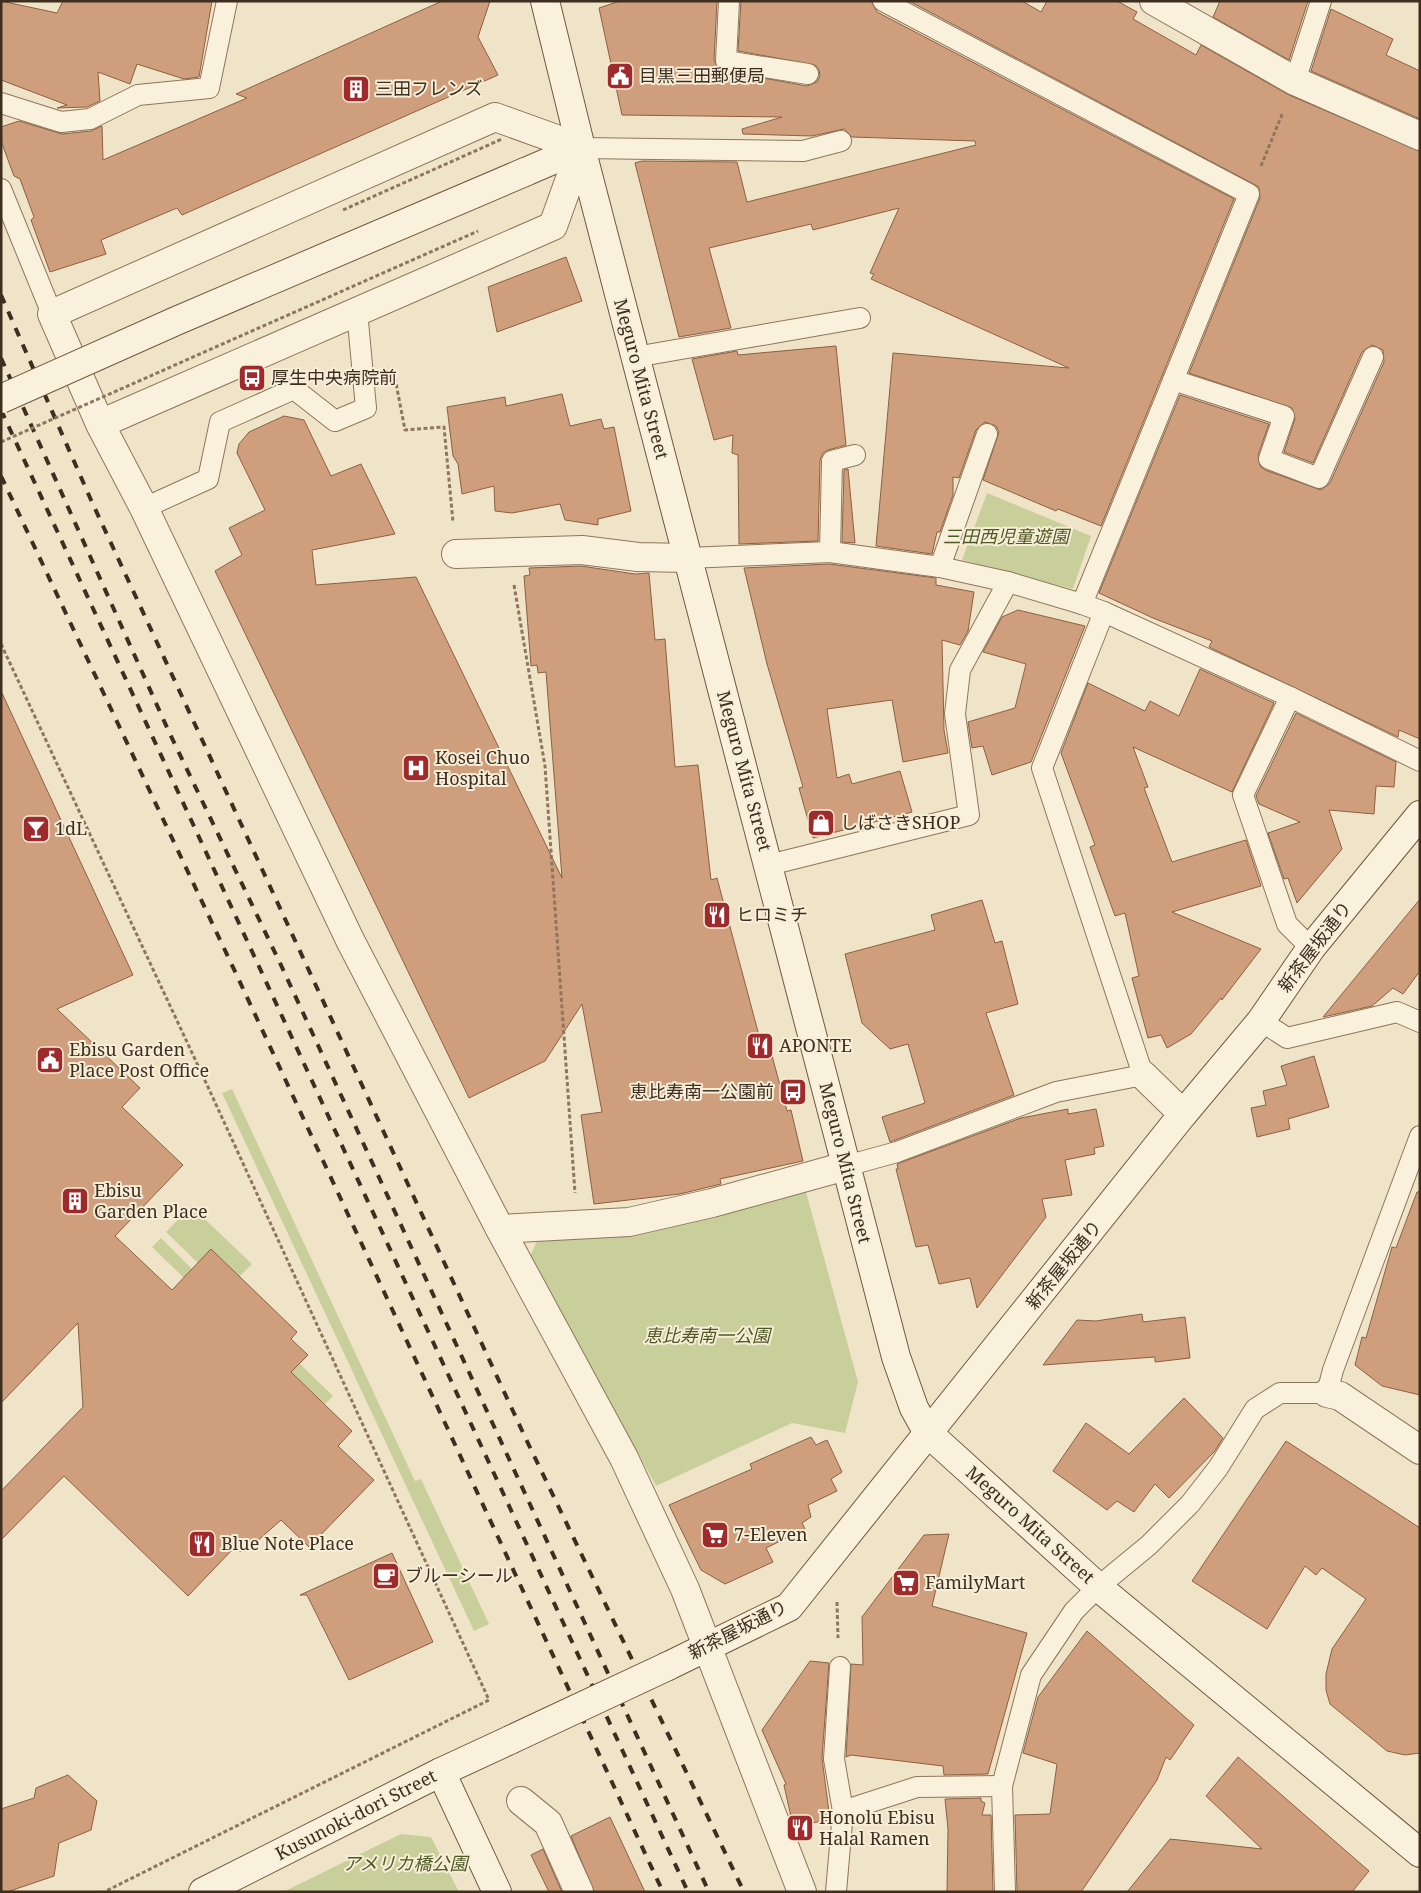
<svg xmlns="http://www.w3.org/2000/svg" width="1421" height="1893" viewBox="0 0 1421 1893" font-family="'Noto Serif','Noto Sans JP',serif">
<style>
.green{fill:#c9cf9b}
.building{fill:#cf9f7d;stroke:#8d5f41}
.lines{fill:none;stroke-linecap:round;stroke-linejoin:round}
.lane-casing{stroke:#8d765c;stroke-width:22}
.street-casing{stroke:#8d765c;stroke-width:30}
.secondary-casing{stroke:#6f573f;stroke-width:30}
.path{stroke:#8d765c;stroke-width:3;stroke-dasharray:4 2.5;stroke-linecap:butt}
.lane{stroke:#faf1dc;stroke-width:20}
.street{stroke:#faf1dc;stroke-width:28}
.secondary{stroke:#faf1dc;stroke-width:28}
.rail{stroke:#3d2e20;stroke-width:4;stroke-dasharray:9 9;stroke-linecap:butt}
.secondary-bridge-casing{stroke:#6f573f;stroke-width:30;stroke-linecap:butt}
.path-bridge{stroke:#8d765c;stroke-width:3;stroke-dasharray:4 2.5;stroke-linecap:butt}
.secondary-bridge{stroke:#faf1dc;stroke-width:28}
.labels{text-anchor:middle;stroke-width:4;stroke-linejoin:round;paint-order:stroke}
.poi-label{font-size:18px;fill:#3d2e20;stroke:#f7eed8;text-anchor:start}
.street-label{font-size:18px;fill:#3d2e20;stroke:#f7eed8}
.park-label{font-size:18px;font-style:italic;fill:#4d5a26;stroke:#f7eed8}
</style>
<rect width="100%" height="100%" fill="#f0e4c8"/>
<!-- green -->
<g class="green">
<path d="M987,493L1091,536L1073,589L962,560Z"/>
<path d="M232,1089L415,1481L421,1479L489,1624L474,1631L222,1093Z"/>
<path d="M806,1192L858,1382L845,1433L792,1423L656,1486L530,1256L538,1239C629,1243 719,1216 806,1192Z"/>
<path d="M191,1206L252,1264L240,1276L211,1250L198,1263L166,1232Z"/>
<path d="M161,1238L192,1269L184,1278L152,1247Z"/>
<path d="M299,1363L333,1396L325,1404L291,1372Z"/>
<path d="M401,1834L431,1837L459,1892H283Z"/>
</g>
<!-- building -->
<g class="building">
<path d="M1,1L57,13L63,1H212L199,77L184,79L137,64L130,84L98,72L100,101L87,107L57,108L67,105L1,80Z"/>
<path d="M442,1H490L478,37L498,75L182,215L177,208L101,240L106,254L50,272L31,220L34,217L20,179L14,176L1,141V127L19,121L62,134L91,131L102,126L103,160L247,98L236,94Z"/>
<path d="M620,1H717L714,60L719,70L807,86L817,82L820,76L819,70L815,65L738,51L741,1H871L877,12L1234,199L1101,526L1058,509L1056,511L983,480L999,432L996,426L985,422L976,430L959,478L953,477V495L940,532H937L932,554L876,546L893,353L1069,368L871,279L874,274L870,273L899,208L813,230L811,224L709,248L731,328L679,337L635,163L642,161L737,162L747,202L976,145L975,141L852,137L844,129L812,136L743,134L742,129L782,117L622,115L599,8Z"/>
<path d="M909,1H1022L1041,12L1047,1H1117L1137,12L1133,19L1196,55L1201,45L1289,95L1420,151V739L1399,730L1398,737L1209,647L1212,641L1153,618L1099,593L1180,395L1269,424L1258,455L1260,466L1265,470L1321,490L1330,483L1384,362L1383,350L1372,345L1362,352L1313,463L1284,452L1295,419L1292,408L1189,373L1260,198L1259,187Z"/>
<path d="M1220,1H1308L1289,60L1213,17Z"/>
<path d="M1331,9L1393,39L1386,55L1420,71V119L1311,71Z"/>
<path d="M566,257L582,301L497,332L488,287Z"/>
<path d="M836,346L846,445L828,450L823,453L820,460L818,541L739,544L738,455L732,453L733,435L714,440L692,359L737,351L738,355Z"/>
<path d="M562,394L570,426L601,419L604,429L614,427L631,511L598,519V525L565,520L560,504L512,513L495,511L494,486L462,494L458,464L453,456L447,407L505,397L506,406Z"/>
<path d="M284,416L304,420L331,476L361,464L395,534L312,550L316,585L416,577L562,878L546,672L538,673L537,665L531,666L524,576L530,575L529,568L581,566L635,574L649,573L655,640L665,639L675,767L698,765L711,880L717,878L761,1043L768,1041L787,1111L791,1110L803,1161L720,1179L721,1184L680,1194L594,1204L581,1115L602,1112L582,1004L545,1061L469,1098L215,571L242,555L229,528L265,510L237,453L239,444L249,432Z"/>
<path d="M848,469L855,543L842,542L844,470Z"/>
<path d="M829,564L936,578V585L974,592L968,631L960,645L942,640L944,730L948,753L903,762L892,700L827,709L837,778L849,774L852,784L900,771L912,812L813,838L799,788L803,787L767,664L744,568Z"/>
<path d="M1018,610L1085,626L1031,762L992,775L983,746L972,748L968,722L1015,708L1026,664L983,652L1002,617Z"/>
<path d="M1200,669L1274,703L1232,792L1133,747L1148,787L1144,788L1172,862L1246,840L1261,886L1172,912L1261,949L1222,1000L1221,998L1191,1034L1167,1048L1161,1035L1148,1038L1132,978L1139,976L1125,913L1115,916L1090,847L1095,845L1061,753L1088,683L1145,711L1150,701L1179,716Z"/>
<path d="M1,691L133,975L57,1009L140,1088L122,1107L183,1165L115,1236L172,1290L211,1249L297,1332L291,1339L308,1355L291,1372L352,1431L338,1446L374,1480L309,1547L281,1520L246,1551H231L188,1596L64,1476L1,1540V1491L83,1407L78,1323L1,1403Z"/>
<path d="M1296,713L1396,762L1394,787L1376,786L1374,814L1329,810L1342,849L1297,903L1288,878L1284,879L1268,833L1300,822L1259,804L1256,796Z"/>
<path d="M1420,899V971L1403,994L1393,988L1372,1006L1323,1017Z"/>
<path d="M982,900L995,943L1002,941L1018,1004L986,1013L1014,1095L890,1142L882,1117L925,1103L908,1044L890,1049L862,1023L845,954L935,930L931,915Z"/>
<path d="M1314,1056L1329,1107L1288,1119L1290,1129L1257,1137L1251,1108L1266,1105L1263,1091L1287,1085L1281,1066Z"/>
<path d="M1068,1109V1114L1096,1109L1104,1146L1094,1148L1095,1154L1065,1160L1072,1195L1042,1199L1046,1217L977,1308L970,1278L939,1284L928,1245L916,1247L896,1169H898L897,1164L1021,1118Z"/>
<path d="M1417,1192H1420V1395L1382,1386L1355,1365L1362,1337L1366,1338L1392,1247L1396,1248Z"/>
<path d="M1142,1314L1143,1322L1185,1317L1190,1358L1155,1362V1357L1043,1365L1077,1320L1096,1321Z"/>
<path d="M1184,1398L1223,1438L1214,1452L1169,1498L1155,1484L1134,1512L1117,1501L1107,1510L1053,1471L1086,1423L1129,1454Z"/>
<path d="M811,1437L816,1445L827,1440L842,1472L831,1479L837,1491L808,1505L811,1517L802,1523L805,1529L766,1548L773,1562L725,1584L701,1570L669,1505L752,1469L750,1464Z"/>
<path d="M1286,1441L1420,1528V1753L1405,1755L1387,1751L1330,1704L1326,1690V1674L1332,1649L1366,1599L1322,1568L1316,1575L1305,1566L1267,1629L1192,1581Z"/>
<path d="M949,1534L932,1606L1027,1633L988,1774L944,1775L943,1766L851,1755L846,1757L851,1664L863,1665L862,1617L924,1535Z"/>
<path d="M392,1553L433,1642L349,1680L307,1595H300Z"/>
<path d="M1087,1631L1194,1725L1170,1760L1166,1757L1157,1780L1081,1892H1017L1015,1815L1050,1814L1057,1764L1023,1753L1038,1697Z"/>
<path d="M810,1661L829,1663L822,1758L830,1820L793,1826L784,1785L786,1784L762,1730Z"/>
<path d="M1238,1757L1369,1871L1352,1892H1127L1170,1839L1262,1849L1206,1796Z"/>
<path d="M68,1775L97,1801L91,1830L59,1843L54,1876L7,1892H1V1809L34,1798L36,1788Z"/>
<path d="M981,1798V1801L985,1803L982,1815H991L993,1892H947L948,1829L945,1799Z"/>
<path d="M610,1817L645,1892H594L571,1836Z"/>
<path d="M543,1849L562,1892H549L531,1855Z"/>
</g>
<g class="lines">
<!-- lane casing -->
<g class="lane-casing">
<g id="lane">
<path d="M729,1L726,61L808,74"/>
<path d="M883,1L1249,194L1082,604"/>
<path d="M1295,81L1321,1"/>
<path d="M1,103L61,122L90,119L138,95L209,88L227,1"/>
<path d="M581,148L803,151L841,141"/>
<path d="M1,189L52,314"/>
<path d="M635,357L860,318"/>
<path d="M1173,380L1284,416L1269,459L1319,478L1373,357"/>
<path d="M144,508L208,479L220,422L294,389L335,421L366,408L357,311"/>
<path d="M830,552L832,461L855,455"/>
<path d="M688,558L830,552L940,567L1008,582L1082,604L1104,612L1290,697L1420,761"/>
<path d="M940,567L987,434"/>
<path d="M1290,697L1243,795L1287,924L1311,948"/>
<path d="M769,865L969,815L955,714L960,670L1008,582"/>
<path d="M1261,1021L1287,1038L1397,1012L1420,1022"/>
<path d="M846,1166L897,1152L1056,1092L1143,1075L1042,768L1104,612"/>
<path d="M843,1811L917,1787L1002,1786"/>
<path d="M836,1892L843,1811L834,1759L840,1667"/>
<path d="M1005,1892L1002,1786L1031,1675L1074,1611L1098,1587L1149,1545L1190,1504L1218,1468L1255,1409L1280,1393H1327L1333,1370L1420,1136"/>
</g>
</g>
<!-- street casing -->
<g class="street-casing">
<g id="street">
<path d="M1154,1L1295,81L1420,136"/>
<path d="M100,424L553,226L581,148L495,117L52,314L100,424L144,508L350,940L500,1229L624,1458L685,1589L802,1892"/>
<path d="M456,554L582,550L638,557L688,558"/>
<path d="M1143,1075L1183,1114"/>
<path d="M500,1229L629,1222L712,1203L846,1166"/>
<path d="M1327,1393L1340,1396L1420,1450"/>
<path d="M521,1801L548,1823L579,1892"/>
</g>
</g>
<!-- secondary casing -->
<g class="secondary-casing">
<g id="secondary">
<path d="M545,1L581,148L896,1357L914,1408L928,1433L1098,1587L1420,1853"/>
<path d="M525,172L581,148"/>
<path d="M668,1666L789,1607L1183,1114L1261,1021L1311,948L1420,815"/>
<path d="M441,1772L497,1892"/>
<path d="M203,1892L441,1772L510,1740"/>
</g>
</g>
<!-- path -->
<g class="path">
<path d="M1261,166L1283,112"/>
<path d="M395,378L405,430L444,427L453,522"/>
<path d="M514,585L545,766L575,1193"/>
<path d="M1,644L208,1087L489,1700L104,1892"/>
<path d="M837,1602L838,1638"/>
</g>
<!-- lane -->
<use href="#lane" class="lane"/>
<!-- street -->
<use href="#street" class="street"/>
<!-- secondary -->
<use href="#secondary" class="secondary"/>
<!-- rail -->
<g class="rail">
<path d="M1,295L91,500L525,1437L744,1892"/>
<path d="M1,358L169,732L280,963L709,1892"/>
<path d="M1,410L688,1892"/>
<path d="M1,476L239,980L663,1892"/>
</g>
<!-- secondary-bridge casing -->
<g class="secondary-bridge-casing">
<g id="secondary-bridge">
<path d="M1,399L176,321L525,172"/>
<path d="M510,1740L668,1666"/>
</g>
</g>
<!-- path-bridge -->
<g class="path-bridge">
<path d="M343,210L502,139"/>
<path d="M1,442L478,231"/>
</g>
<!-- secondary-bridge -->
<use href="#secondary-bridge" class="secondary-bridge"/>
</g>
<!-- icons -->
<defs>
<g id="civic-square" transform="scale(1.4375)"><rect x="-9" y="-9" width="18" height="18" rx="4" fill="#9e2a2b" stroke="#f7eed8"/><path d="M-.6-6.5H3V-4.5H.6V-3L4-1V1h2V6H-6V1h2V-1L-.6-3ZM-1.2 2.5V6h2.4V2.5Z" fill="#fff"/></g>
<g id="building-square" transform="scale(1.4375)"><rect x="-9" y="-9" width="18" height="18" rx="4" fill="#9e2a2b" stroke="#f7eed8"/><path d="M-4-6H4V6H1V3H-1V6H-4ZM-2.5-4.3h1.7v1.8h-1.7ZM.8-4.3h1.7v1.8H.8ZM-2.5-1h1.7V.8h-1.7ZM.8-1h1.7V.8H.8Z" fill="#fff"/></g>
<g id="bus-square" transform="scale(1.4375)"><rect x="-9" y="-9" width="18" height="18" rx="4" fill="#9e2a2b" stroke="#f7eed8"/><path d="M-5-6H5V4H4V6H2V4H-2V6H-4V4H-5ZM-3.5-4V0h7V-4ZM-3.5 1.2v1.5H-2V1.2ZM2 1.2v1.5H3.5V1.2Z" fill="#fff"/></g>
<g id="hospital-square" transform="scale(1.4375)"><rect x="-9" y="-9" width="18" height="18" rx="4" fill="#9e2a2b" stroke="#f7eed8"/><path d="M-5-5h3v3.5h4V-5h3V5h-3V1.5h-4V5h-3Z" fill="#fff"/></g>
<g id="shop-square" transform="scale(1.4375)"><rect x="-9" y="-9" width="18" height="18" rx="4" fill="#9e2a2b" stroke="#f7eed8"/><path d="M-5-2.5h2.3a2.7 3.5 0 0 1 5.4 0H5L5.5 6h-11ZM-1.5-2.5h3a1.5 2.3 0 0 0-3 0Z" fill="#fff"/></g>
<g id="bar-square" transform="scale(1.4375)"><rect x="-9" y="-9" width="18" height="18" rx="4" fill="#9e2a2b" stroke="#f7eed8"/><path d="M-6-5H6L.8 .8V4.5H3.5V6h-7V4.5H-.8V.8Z" fill="#fff"/></g>
<g id="restaurant-square" transform="scale(1.4375)"><rect x="-9" y="-9" width="18" height="18" rx="4" fill="#9e2a2b" stroke="#f7eed8"/><path d="M-5-6h1v4h1v-4h1v4h1v-4h1v5L-1.5 .5V6h-2V.5L-5-1ZM5-6V6H3V1.5H1.5Q1.5-4 5-6Z" fill="#fff"/></g>
<g id="supermarket-square" transform="scale(1.4375)"><rect x="-9" y="-9" width="18" height="18" rx="4" fill="#9e2a2b" stroke="#f7eed8"/><path d="M-6-5.5h2.5l.6 2H6L4.5 2H-2.5L-4.4-4H-6ZM-1.5 3.2a1.3 1.3 0 1 0 .1 0ZM3 3.2a1.3 1.3 0 1 0 .1 0Z" fill="#fff"/></g>
<g id="cafe-square" transform="scale(1.4375)"><rect x="-9" y="-9" width="18" height="18" rx="4" fill="#9e2a2b" stroke="#f7eed8"/><path d="M-5.5-4.5H6V0H3Q3 3.5 0 3.5H-2.5Q-5.5 3.5-5.5 0ZM3-3.2v2h1.7v-2ZM-6 4.5H4V6H-6Z" fill="#fff"/></g>
</defs>
<g fill-rule="evenodd">
<use href="#civic-square" x="620" y="76"/>
<use href="#building-square" x="356" y="89"/>
<use href="#bus-square" x="252" y="378"/>
<use href="#hospital-square" x="416" y="768"/>
<use href="#shop-square" x="821" y="823"/>
<use href="#bar-square" x="36" y="829"/>
<use href="#restaurant-square" x="717" y="915"/>
<use href="#restaurant-square" x="760" y="1046"/>
<use href="#civic-square" x="50" y="1060"/>
<use href="#bus-square" x="793" y="1092"/>
<use href="#building-square" x="75" y="1201"/>
<use href="#supermarket-square" x="715" y="1535"/>
<use href="#restaurant-square" x="202" y="1544"/>
<use href="#cafe-square" x="386" y="1576"/>
<use href="#supermarket-square" x="906" y="1583"/>
<use href="#restaurant-square" x="800" y="1828"/>
</g>
<g class="labels">
<!-- poi labels -->
<g class="poi-label">
<text x="639" y="82">目黒三田郵便局</text>
<text x="375" y="95">三田フレンズ</text>
<text x="271" y="384">厚生中央病院前</text>
<text x="435" y="764">Kosei Chuo<tspan x="435" dy="21">Hospital</tspan></text>
<text x="840" y="829">しばさきSHOP</text>
<text x="55" y="835">1dL</text>
<text x="736" y="921">ヒロミチ</text>
<text x="779" y="1052">APONTE</text>
<text x="69" y="1056">Ebisu Garden<tspan x="69" dy="21">Place Post Office</tspan></text>
<text x="774" y="1098" text-anchor="end">恵比寿南一公園前</text>
<text x="94" y="1197">Ebisu<tspan x="94" dy="21">Garden Place</tspan></text>
<text x="734" y="1541">7-Eleven</text>
<text x="221" y="1550">Blue Note Place</text>
<text x="405" y="1582">ブルーシール</text>
<text x="925" y="1589">FamilyMart</text>
<text x="819" y="1824">Honolu Ebisu<tspan x="819" dy="21">Halal Ramen</tspan></text>
</g>
<!-- street labels -->
<g class="street-label">
<text transform="translate(641 379) rotate(75)" y="6">Meguro Mita Street</text>
<text transform="translate(744 771) rotate(75)" y="6">Meguro Mita Street</text>
<text transform="translate(1315 947) rotate(-53)" y="6">新茶屋坂通り</text>
<text transform="translate(845 1163) rotate(76)" y="6">Meguro Mita Street</text>
<text transform="translate(1064 1265) rotate(-51)" y="6">新茶屋坂通り</text>
<text transform="translate(1030 1525) rotate(42)" y="6">Meguro Mita Street</text>
<text transform="translate(738 1630) rotate(-27)" y="6">新茶屋坂通り</text>
<text transform="translate(356 1815) rotate(-27)" y="6">Kusunoki-dori Street</text>
</g>
<!-- park labels -->
<g class="park-label">
<text x="1006" y="543">三田西児童遊園</text>
<text x="707" y="1342">恵比寿南一公園</text>
<text x="405" y="1870">アメリカ橋公園</text>
</g>
</g>
<!-- border -->
<rect width="1421" height="1893" fill="none" stroke="#3d2e20" stroke-width="5"/>
</svg>
